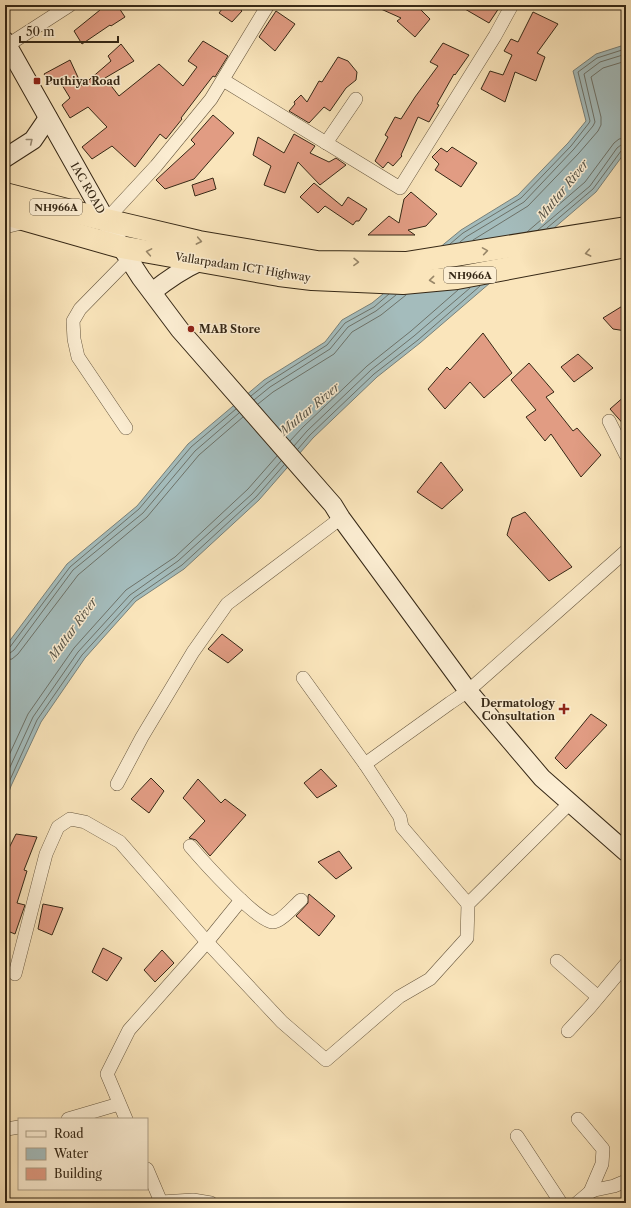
<svg xmlns="http://www.w3.org/2000/svg" width="631" height="1208" viewBox="0 0 631 1208" font-family="'Libre Caslon Text',serif">
<style>
.water{fill:#a4bcbc;stroke:#78817a}
.lines{fill:none;stroke-linecap:round;stroke-linejoin:round}
.shore{stroke:#6d7269;stroke-width:1}
.building{fill:#e19c83;stroke:#362816}
.street-casing{stroke:#67573f;stroke-width:14}
.secondary-casing{stroke:#362816;stroke-width:20}
.highway-casing{stroke:#362816;stroke-width:24}
.street{stroke:#fceed3;stroke-width:13}
.secondary{stroke:#fceed3;stroke-width:18}
.highway{stroke:#fae5bb;stroke-width:22}
.oneway{stroke:#998b74}
.oneway2{stroke:#988668}
.poi-dot{fill:#8f2418;stroke:#fceed3;stroke-width:1.5}
.labels{text-anchor:middle;stroke-width:3;stroke-linejoin:round;paint-order:stroke}
.shield{fill:#fceed3;stroke:#71634f;stroke-width:1}
.shield-label{font-size:10px;font-weight:bold;fill:#362816}
.poi-label{font-size:11px;font-weight:bold;fill:#362816;stroke:#fceed3;text-anchor:start}
.street-label{font-size:11px;fill:#362816;stroke:#fceed3}
.water-label{font-size:12px;font-style:italic;fill:#575448;stroke:#fceed3}
</style>
<rect width="100%" height="100%" fill="#fae5bb"/>
<filter id="stains"><feTurbulence type="fractalNoise" baseFrequency=".005" numOctaves="4"/><feColorMatrix values="0 0 0 0 .2 0 0 0 0 .09 0 0 0 0 .02 0 0 0 .5 -.17"/></filter>
<radialGradient id="worn" r=".72"><stop offset=".6" stop-color="#630" stop-opacity="0"/><stop offset="1" stop-color="#630" stop-opacity=".3"/></radialGradient>
<!-- water -->
<path class="water" d="M626,41V151L596,192L420,343L377,377L313,438L259,500L184,569L136,601L85,658L41,722L11,786L5,803V647L67,564L137,506L188,444L264,380L325,342L342,320L372,303L461,230L518,195L568,143L586,121L573,71L596,54L621,46Z"/>
<g class="lines">
<!-- shore -->
<g class="shore">
<path d="M547,228L593,189L621,151L626,149"/>
<path d="M538,230L590,186L617,148L621,145L626,144"/>
<path d="M527,232L585,182L614,143L619,139L626,138"/>
<path d="M473,240L528,206L579,153L598,131L601,125V117L591,77L603,68L626,61"/>
<path d="M460,242L466,237L524,202L574,149L593,126L595,122L584,74L600,62L626,54"/>
<path d="M450,244L463,233L521,198L571,146L589,123L590,121L578,72L597,58L622,50L626,47"/>
<path d="M251,396L267,383L327,345L345,323L374,307L389,294"/>
<path d="M254,400L270,387L330,349L348,327L376,311L396,295"/>
<path d="M258,404L273,392L334,354L352,332L381,315L406,295"/>
<path d="M290,441L303,427L367,366L411,331L458,290"/>
<path d="M294,446L307,431L371,370L414,336L470,288"/>
<path d="M298,449L310,435L374,374L418,340L480,286"/>
<path d="M5,649L10,647L70,567L139,509L191,447L236,409"/>
<path d="M5,654L10,653L14,650L73,570L143,513L195,451L239,413"/>
<path d="M5,660L12,659L18,654L78,575L147,517L199,455L243,417"/>
<path d="M5,764L28,714L74,648L126,590L175,557L248,489L277,456"/>
<path d="M5,778L33,717L78,652L130,595L178,561L252,494L281,461"/>
<path d="M5,791L37,720L82,655L134,598L182,565L256,497L284,465"/>
</g>
</g>
<!-- building -->
<g class="building">
<path d="M96,5H117L125,17L111,26L110,25L82,44L74,31L100,10Z"/>
<path d="M225,5H235L242,11L232,22L219,13Z"/>
<path d="M372,5H416L430,19L415,37L397,21L401,18Z"/>
<path d="M458,5H501L489,23Z"/>
<path d="M276,11L295,24L275,51L259,37Z"/>
<path d="M533,12L558,24L537,53L545,57L536,81L515,72L505,102L481,89L490,71L503,75L512,55L504,51L511,39L518,42Z"/>
<path d="M203,41L228,56L215,77L213,76L181,118L182,119L166,139L160,134L135,167L112,146L92,159L82,147L107,127L88,107L70,118L62,105L70,98L59,80L50,83L44,74L70,60L82,86L111,61L108,56L121,44L134,61L105,78L119,96L159,64L183,86L197,67L188,61Z"/>
<path d="M443,43L469,55L455,75L454,74L437,104L439,105L429,122L418,117L401,155L402,156L393,166L388,162L383,168L375,161L388,137L385,135L395,117L401,119L415,97L438,66L430,62Z"/>
<path d="M338,57L348,61L357,72L356,80L346,88L330,111L324,107L309,123L289,111L295,104L294,102L301,95L307,102L319,81L322,82Z"/>
<path d="M213,115L234,133L194,179L165,189L156,180L195,144L191,140Z"/>
<path d="M294,134L315,146L310,153L329,162L336,158L346,165L320,185L298,162L285,193L264,185L271,166L253,155L258,137L284,153Z"/>
<path d="M452,147L477,163L461,187L435,170L439,164L432,157L441,148L447,152Z"/>
<path d="M213,178L216,189L195,196L192,185Z"/>
<path d="M314,183L342,206L348,197L367,209L359,221H356L353,225L325,206L318,213L300,197Z"/>
<path d="M411,192L437,214L426,226L408,230L415,235H368L389,216L399,223L404,199Z"/>
<path d="M624,305L626,313V331L613,329L603,318Z"/>
<path d="M483,333L512,373L484,398L470,382L445,409L428,389L447,367L450,370Z"/>
<path d="M578,354L593,368L574,382L561,367Z"/>
<path d="M529,363L554,392L546,397L573,431L577,428L601,455L581,477L551,434L545,441L526,417L536,410L511,380Z"/>
<path d="M626,395V427L610,409Z"/>
<path d="M441,462L463,490L442,509L417,492Z"/>
<path d="M525,512L572,567L549,581L507,535L512,518Z"/>
<path d="M222,634L243,650L228,663L208,649Z"/>
<path d="M591,714L607,725L566,769L555,758Z"/>
<path d="M321,769L337,786L317,798L304,783Z"/>
<path d="M151,778L164,791L149,813L131,799Z"/>
<path d="M198,779L221,803L225,799L246,815L210,856L196,840L189,838L205,821L183,798Z"/>
<path d="M16,834L37,837L24,870L27,871L17,903L25,905L15,934L5,930V856Z"/>
<path d="M339,851L352,868L336,879L318,862Z"/>
<path d="M309,894L335,916L319,936L296,916L308,903V896Z"/>
<path d="M43,904L63,908L52,935L38,929Z"/>
<path d="M103,948L122,958L107,981L92,972Z"/>
<path d="M162,950L174,963L155,982L144,970Z"/>
</g>
<g class="lines">
<!-- street casing -->
<g class="street-casing">
<g id="street">
<path d="M8,45L70,5"/>
<path d="M223,80L400,188L495,36L512,5"/>
<path d="M326,143L356,99"/>
<path d="M106,220L156,166L211,99L268,5"/>
<path d="M5,227L25,222"/>
<path d="M609,421L626,455"/>
<path d="M126,428L78,357L74,339L73,321L80,309L129,259"/>
<path d="M303,678L365,764L400,817L402,827L468,904"/>
<path d="M365,764L450,703L468,691L626,551"/>
<path d="M117,784L142,737L193,652L227,604L341,518"/>
<path d="M190,846C201,859 259,924 273,922C281,922 295,905 301,900"/>
<path d="M557,961L598,997"/>
<path d="M15,974L46,854L58,827L70,819L85,822L120,842L207,942L282,1022L326,1060L399,997L430,979L467,938L468,904L570,803"/>
<path d="M568,1031L590,1007L626,964"/>
<path d="M68,1119L119,1104"/>
<path d="M126,1119L107,1074L129,1030L207,942L241,900"/>
<path d="M578,1119L603,1149L602,1164L590,1192"/>
<path d="M7,1129L19,1127"/>
<path d="M517,1136L561,1203"/>
<path d="M147,1169L161,1202L193,1200L211,1203"/>
<path d="M577,1203L590,1192L595,1190L614,1186L626,1181"/>
</g>
</g>
<!-- secondary casing -->
<g class="secondary-casing">
<g id="secondary">
<path d="M5,41L121,247L141,278L180,330L333,505L341,518L468,691L542,778L626,852"/>
<path d="M5,158L33,140L48,118"/>
<path d="M152,292C167,280 183,269 201,261"/>
</g>
</g>
<!-- highway casing -->
<g class="highway-casing">
<g id="highway">
<path d="M5,194L106,220L199,242L317,262L406,263L626,228"/>
<path d="M5,214L121,247L279,275L312,279L403,283L457,278L626,246"/>
</g>
</g>
<!-- street -->
<use href="#street" class="street"/>
<!-- secondary -->
<use href="#secondary" class="secondary"/>
<!-- highway -->
<use href="#highway" class="highway"/>
</g>
<!-- one-way arrows -->
<defs><path id="oneway-chevron" d="M-2-3.5L2.5 0L-2 3.5" fill="none" stroke-width="1.6" stroke-linecap="round" stroke-linejoin="round"/></defs>
<use class="oneway" href="#oneway-chevron" transform="translate(30 141) rotate(-39)"/>
<g class="oneway2">
<use href="#oneway-chevron" transform="translate(199 241) rotate(11)"/>
<use href="#oneway-chevron" transform="translate(485 251) rotate(-9)"/>
<use href="#oneway-chevron" transform="translate(149 252) rotate(-170)"/>
<use href="#oneway-chevron" transform="translate(588 253) rotate(169)"/>
<use href="#oneway-chevron" transform="translate(356 262) rotate(1)"/>
<use href="#oneway-chevron" transform="translate(432 280) rotate(174)"/>
</g>
<!-- markers -->
<g class="poi-dot">
<rect x="33" y="77" width="8" height="8" rx="2"/>
<circle cx="191" cy="329" r="4"/>
<path d="M562 703h4v4h4v4h-4v4h-4v-4h-4v-4h4z"/>
</g>
<g class="labels">
<!-- shield labels -->
<g class="shield">
<rect x="30" y="199" width="52" height="16" rx="3"/>
<rect x="444" y="267" width="52" height="16" rx="3"/>
</g>
<g class="shield-label">
<text x="56" y="211">NH966A</text>
<text x="470" y="279">NH966A</text>
</g>
<!-- poi labels -->
<g class="poi-label">
<text x="45" y="85">Puthiya Road</text>
<text x="199" y="333">MAB Store</text>
<text x="555" y="707" text-anchor="end">Dermatology<tspan x="555" dy="13">Consultation</tspan></text>
</g>
<!-- street labels -->
<g class="street-label">
<text transform="translate(88 188) rotate(60)" y="4">IAC ROAD</text>
<text transform="translate(243 267) rotate(9)" y="4">Vallarpadam ICT Highway</text>
</g>
<!-- water labels -->
<g class="water-label">
<text transform="translate(563 190) rotate(-51)" y="4">Muttar River</text>
<text transform="translate(310 409) rotate(-40)" y="4">Muttar River</text>
<text transform="translate(73 629) rotate(-54)" y="4">Muttar River</text>
</g>
</g>
<!-- margin -->
<rect width="631" height="1208" fill="none" stroke="#fae5bb" stroke-width="20"/>
<rect x="6" y="6" width="619" height="1196" fill="none" stroke="#362816" stroke-width="2"/>
<rect x="10" y="10" width="611" height="1188" fill="none" stroke="#362816"/>
<!-- legend -->
<rect x="18" y="1118" width="130" height="72" fill="#fceed3" stroke="#ad9f87"/>
<rect x="26" y="1131" width="20" height="6" fill="#fceed3" stroke="#ad9f87"/>
<text x="54" y="1138" font-size="12" fill="#362816">Road</text>
<rect x="26" y="1148" width="20" height="12" fill="#a4bcbc" stroke="#ad9f87"/>
<text x="54" y="1158" font-size="12" fill="#362816">Water</text>
<rect x="26" y="1168" width="20" height="12" fill="#e19c83" stroke="#ad9f87"/>
<text x="54" y="1178" font-size="12" fill="#362816">Building</text>
<!-- scale -->
<path d="M20 36v6h98v-6" fill="none" stroke="#362816" stroke-width="2"/>
<text x="26" y="36" font-size="12" fill="#362816" stroke="#fceed3" stroke-width="3" paint-order="stroke">50 m</text>
<rect width="100%" height="100%" filter="url(#stains)"/>
<rect width="100%" height="100%" fill="url(#worn)"/>
</svg>
